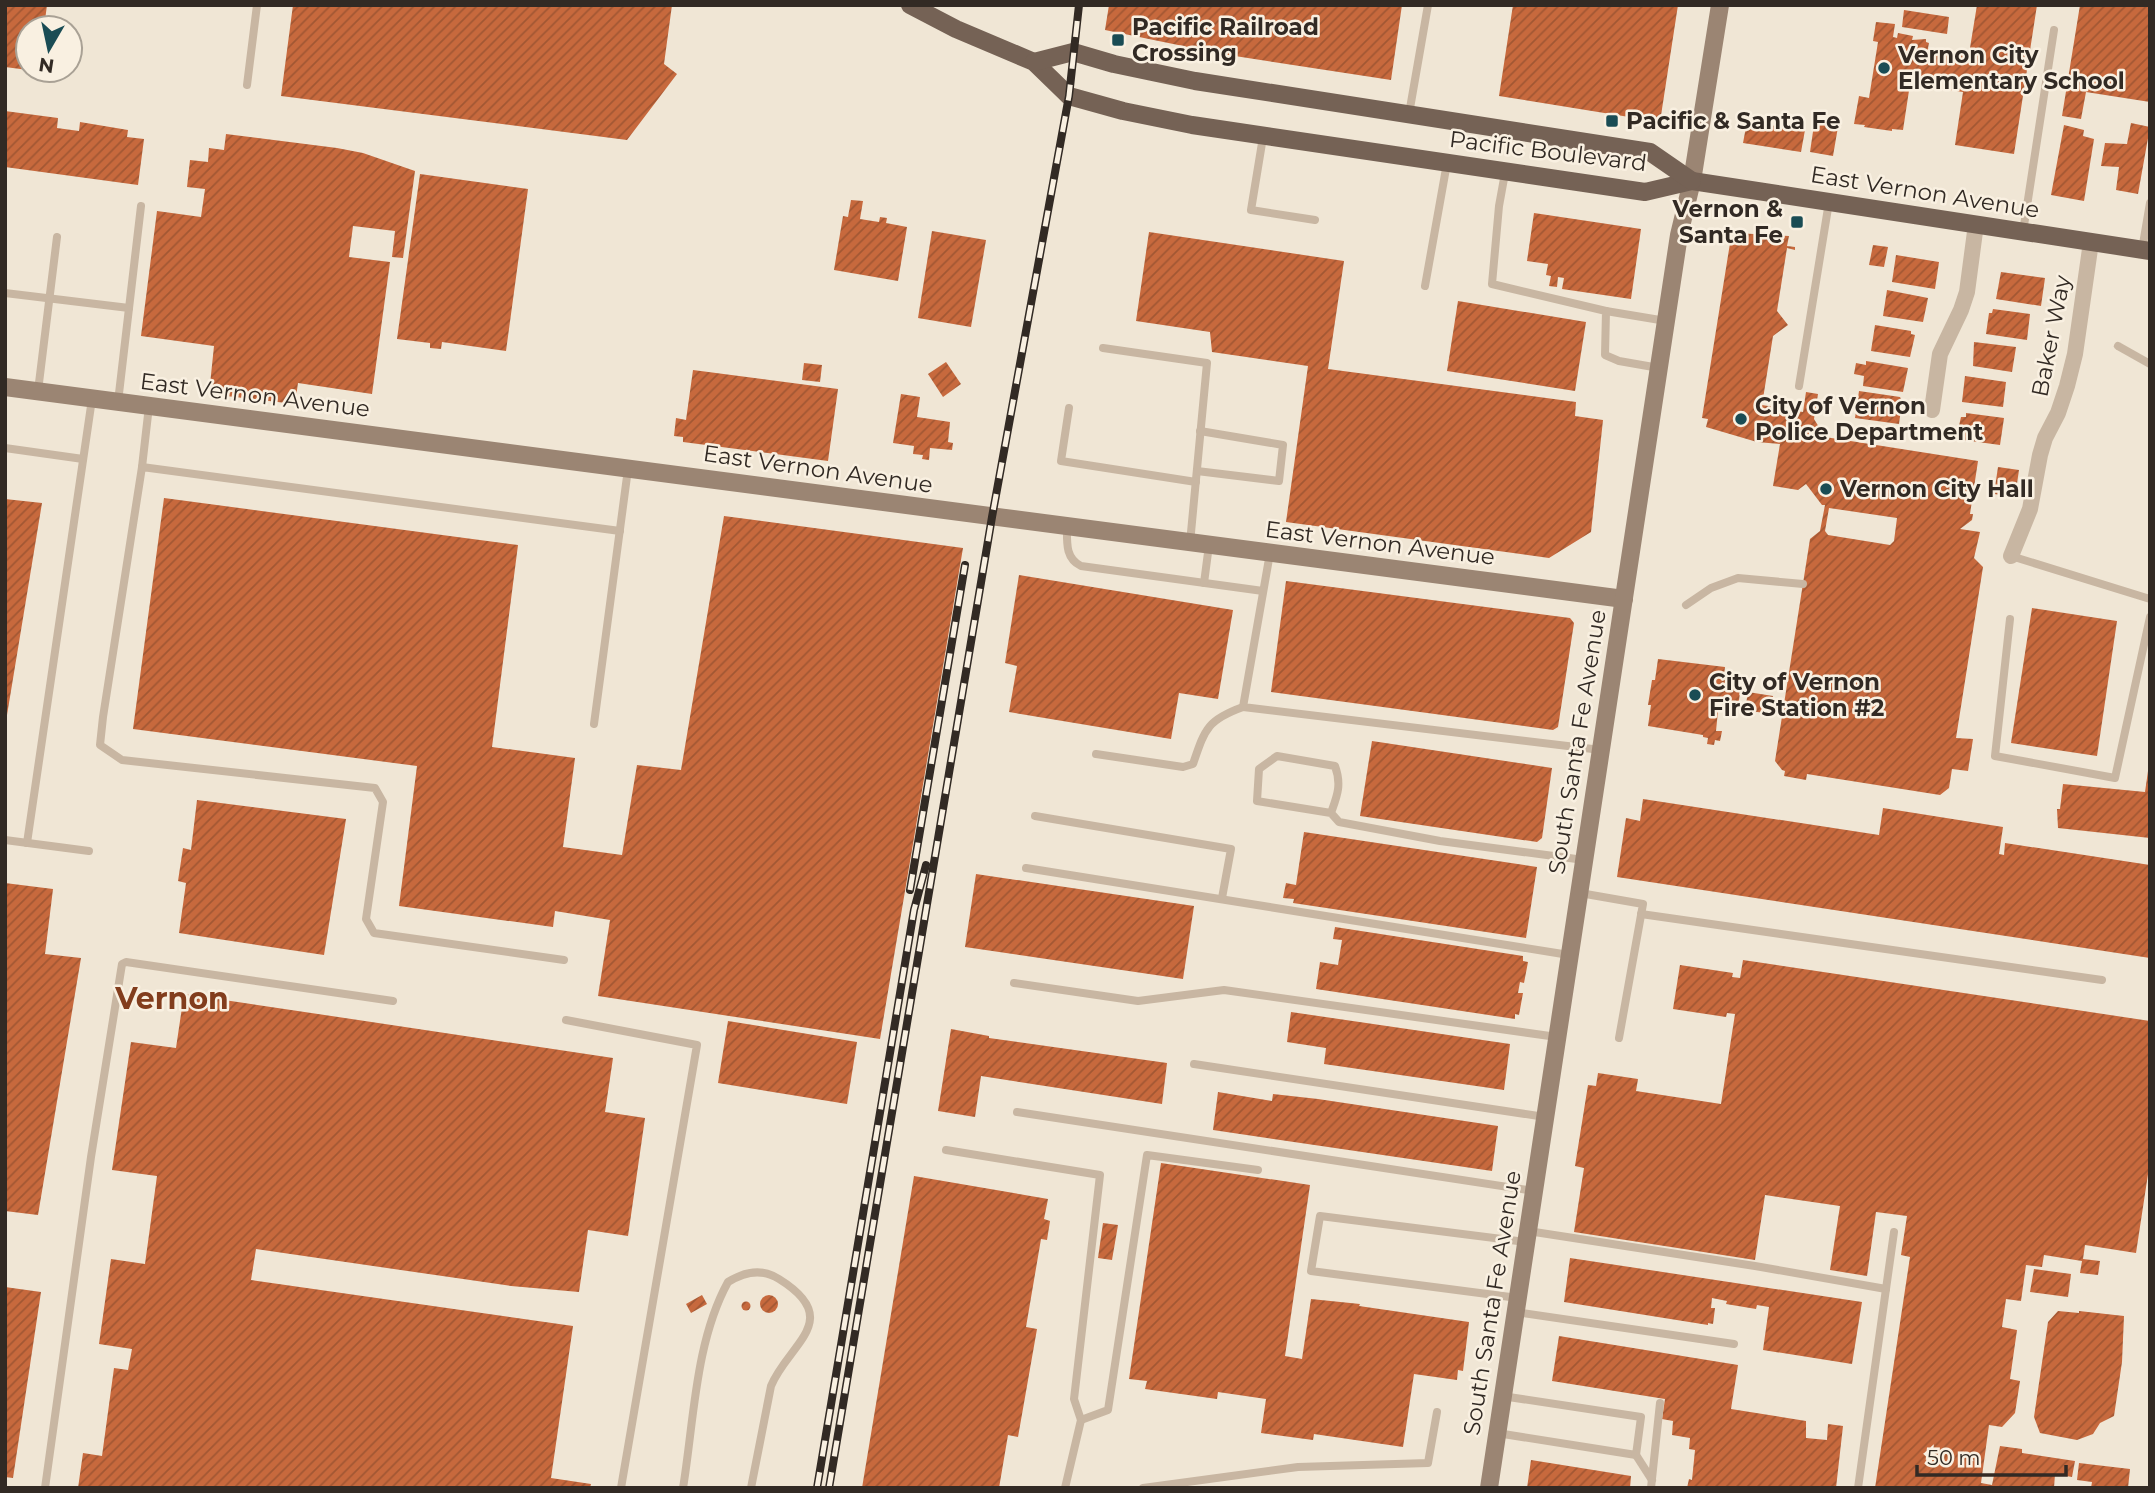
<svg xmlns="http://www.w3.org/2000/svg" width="2155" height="1493" viewBox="0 0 2155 1493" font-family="Montserrat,sans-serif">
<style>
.building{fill:url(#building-hatch);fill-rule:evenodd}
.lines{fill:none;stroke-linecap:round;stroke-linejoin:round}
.lane{stroke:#c8b6a2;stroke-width:8}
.street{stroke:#c8b6a2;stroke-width:16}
.secondary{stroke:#9b8573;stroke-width:18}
.primary{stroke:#756255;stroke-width:18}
.rail-casing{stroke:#322a24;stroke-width:8}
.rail{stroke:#f9f0e1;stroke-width:5;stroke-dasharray:16;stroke-linecap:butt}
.poi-dot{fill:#1a4c54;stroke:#f9f0e1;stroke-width:2.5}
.labels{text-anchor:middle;stroke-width:5;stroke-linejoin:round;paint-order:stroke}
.poi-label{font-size:23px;font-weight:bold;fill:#322a24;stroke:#f9f0e1;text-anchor:start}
.street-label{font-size:23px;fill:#322a24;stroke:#f9f0e1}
.district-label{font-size:30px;font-weight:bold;fill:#823d1d;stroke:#f9f0e1}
</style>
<defs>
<pattern id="building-hatch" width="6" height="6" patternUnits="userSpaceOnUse" patternTransform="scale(1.75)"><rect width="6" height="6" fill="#c7693d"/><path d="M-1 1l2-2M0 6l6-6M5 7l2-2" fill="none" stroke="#a25733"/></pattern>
</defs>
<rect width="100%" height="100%" fill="#f0e6d5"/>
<!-- building -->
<g class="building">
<path d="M5,5H47L44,28H28V70L5,67Z"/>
<path d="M293,5H672L664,64L677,74L627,140L281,96Z"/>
<path d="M1109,5H1402L1391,80L1222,54L1105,30Z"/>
<path d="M1513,5H1678L1660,122L1499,96Z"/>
<path d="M1977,5H2037L2014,154L1955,145L1963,92L1910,84L1903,130L1892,129V131L1864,127L1865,125L1854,124L1859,96L1869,98L1878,42L1873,41L1876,22L1895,24L1893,37L1897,38L1898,33L1913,36L1912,40L1926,39V42L1929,43L1928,48L1969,54Z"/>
<path d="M2080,5H2150V102L2086,92L2081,119L2062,116Z"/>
<path d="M1904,10L1949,17L1947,34L1902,27Z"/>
<path d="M5,111L58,118L57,128L79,131L80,122L128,130L127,137L144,139L138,185L5,167Z"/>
<path d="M1815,118L1839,121L1833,156L1810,152Z"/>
<path d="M1747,122L1805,130L1801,152L1743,143Z"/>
<path d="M2131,123L2150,127L2138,194L2116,190L2119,167L2101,166L2105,143L2127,144Z"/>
<path d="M2064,125L2084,130L2083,136L2094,139L2084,201L2051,195Z"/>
<path d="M226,134L337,148L363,153L415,171L403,258L392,257L395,231L353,226L349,257L390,262L372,394L298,383L295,404L209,394L214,346L141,336L157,211L201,217L205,189L187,187L190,160L208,162L209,148L224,150Z"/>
<path d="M420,174L528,189L506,351L442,342L441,349L430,348V343L397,339Z"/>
<path d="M851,200L863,201L860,219L879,222L880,217L887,218L886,223L907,227L898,281L834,270L843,216L848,217Z"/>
<path d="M1534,213L1641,229L1631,299L1562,289L1564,278L1558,277L1557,287L1549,286L1551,276L1546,275L1548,264L1527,261Z"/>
<path d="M932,231L986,240L971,327L918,318Z"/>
<path d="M1149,232L1344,261L1328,369L1576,402L1575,416L1603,420L1591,532L1549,558L1286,522L1308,366L1212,352L1210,332L1136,321Z"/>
<path d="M1736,233L1789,236L1787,246L1795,247V250L1787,248L1777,311L1788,325L1773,336L1762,405L1803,412L1806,392L1818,394L1814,419L1825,437L1978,461L1970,514H1973L1972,520L1960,529L1980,532L1974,558L1983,567L1956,738L1973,739L1968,771L1952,769L1949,788L1940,795L1807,774L1806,780L1784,776L1785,771L1782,770L1775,761L1810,539L1820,531L1825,505H1822L1806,484L1798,490L1773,486L1780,444L1757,442L1706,427L1708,419L1702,418L1731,237L1736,238ZM1829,508L1897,518L1894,541L1890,545L1828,535L1825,531Z"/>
<path d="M1873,245L1888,247L1884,267L1869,265Z"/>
<path d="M1896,255L1939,262L1935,289L1892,282Z"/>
<path d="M2001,272L2045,278L2041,306L1996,299Z"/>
<path d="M1887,290L1928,298L1923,322L1883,316Z"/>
<path d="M1458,301L1586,322L1575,391L1447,371Z"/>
<path d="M1993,309L2030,314L2027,340L1986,334L1989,313H1992Z"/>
<path d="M1875,325L1911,331V334L1915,335L1910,357L1871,351Z"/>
<path d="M1974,342L2016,347L2012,372L1973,366Z"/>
<path d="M1866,361L1908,368L1903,392L1863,386L1864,376L1854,374L1856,363L1866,365Z"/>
<path d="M946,362L961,384L943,397L928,374Z"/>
<path d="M804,363L822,365L820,382L802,380Z"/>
<path d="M693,370L838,389L828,461L683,442V437L674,436L676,418L686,420Z"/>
<path d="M1965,376L2006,382L2003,407L1962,402Z"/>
<path d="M1859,391L1900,397L1902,401L1899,424L1855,418Z"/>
<path d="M901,394L920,397L917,417L950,422L948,442L953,443L952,450L930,448L929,460L922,459L923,455L913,454L914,446L893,443Z"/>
<path d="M1966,413L2004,418L2000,445L1956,439L1961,417H1966Z"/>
<path d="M1998,467L2019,470L2015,497L1994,494Z"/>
<path d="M164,498L518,545L492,747L575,758L563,847L622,855L637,765L681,770L724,516L963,548L880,1039L598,996L610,920L555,911L553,927L399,906L417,766L133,729Z"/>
<path d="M5,499L42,503L7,715H5Z"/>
<path d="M1019,575L1233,610L1218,699L1179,693L1171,739L1009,712L1017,666L1005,663Z"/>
<path d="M1286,581L1570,618L1574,623L1558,727L1553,730L1271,692Z"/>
<path d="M2032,608L2117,621L2097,756L2011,743Z"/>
<path d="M1658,659L1725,667L1724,675L1731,676L1730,684L1741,686L1737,714L1718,711L1716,731H1722L1720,741L1715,740L1714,745L1707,744L1708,738L1703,737V735L1648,726L1651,705H1648L1652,680H1655Z"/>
<path d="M1748,692L1773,696L1770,714L1745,710Z"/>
<path d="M1372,741L1552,768L1542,838L1537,842L1360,816Z"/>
<path d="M2148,771L2150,838L2058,828L2057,809H2060L2063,784L2145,792Z"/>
<path d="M1643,799L1879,835L1883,808L2003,827L1999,854L2004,855L2005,843L2150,865V958L1617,877L1626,818L1640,821Z"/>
<path d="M197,800L346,819L324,955L179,933L186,883L178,881L183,848L191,850Z"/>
<path d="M1304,832L1537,867L1526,938L1293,903L1294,899L1283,898L1286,883L1296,885Z"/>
<path d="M976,874L1194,906L1183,979L965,947Z"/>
<path d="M5,883L53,889L45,954L81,958L38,1215L5,1211Z"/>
<path d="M1335,927L1523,956V961L1528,962L1524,983L1520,982L1518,993H1523L1519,1015L1515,1014V1019L1316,989L1320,962L1338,965L1342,940L1333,939Z"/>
<path d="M1743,960L2150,1021V1161L2136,1253L2085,1245L2083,1259L2100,1261L2098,1275L2080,1273L2082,1261L2044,1255L2042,1267L2026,1265L2021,1301L2006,1299L2002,1327L2017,1330L2010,1379L2020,1381L2015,1413L2002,1427L1989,1425L1981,1483L1992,1485L2000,1446L2022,1449V1453L2075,1461L2072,1477L2055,1474L2054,1488H1875L1910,1257L1901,1255L1907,1216L1876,1212L1867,1276L1830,1270L1840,1206L1765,1195L1755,1260L1574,1232L1584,1168L1575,1166L1588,1085L1596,1086L1598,1073L1638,1079L1636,1091L1721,1104L1735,1014L1727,1013L1726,1017L1673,1009L1680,965L1733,973L1732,977L1740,978Z"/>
<path d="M184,994L613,1058L605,1112L645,1118L628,1236L588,1230L579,1292L511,1286L256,1249L251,1280L573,1326L551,1478L591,1484L590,1488H78L83,1453L102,1456L114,1368L128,1370L132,1349L99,1344L111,1259L145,1264L157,1176L112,1170L131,1042L176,1048Z"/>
<path d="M1291,1012L1510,1044L1504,1090L1324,1064L1326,1048L1287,1042Z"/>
<path d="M728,1021L857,1042L847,1104L718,1083Z"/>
<path d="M951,1029L989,1036V1038L1167,1063L1162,1104L981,1076L975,1117L938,1111Z"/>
<path d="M1218,1092L1272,1101L1273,1094L1318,1099L1498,1126L1492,1171L1213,1130Z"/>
<path d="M1161,1163L1310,1185L1285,1356L1302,1359L1311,1299L1360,1304L1359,1306L1469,1322L1463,1371L1458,1370L1457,1380L1414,1374L1403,1447L1314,1434L1313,1440L1261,1433L1266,1399L1218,1392L1217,1399L1145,1389L1147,1381L1129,1379Z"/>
<path d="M914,1176L1048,1199L1044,1219L1050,1221L1047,1240L1041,1239L1026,1327L1037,1329L1018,1437L1008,1435L999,1488H862Z"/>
<path d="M1103,1223L1118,1225L1112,1260L1098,1258Z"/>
<path d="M1570,1258L1862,1302L1852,1364L1763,1350L1769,1307L1757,1305L1756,1309L1726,1304L1727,1301L1712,1298L1711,1308H1715L1713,1324L1708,1323V1325L1564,1302Z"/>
<path d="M2034,1269L2071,1274L2068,1297L2030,1292Z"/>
<path d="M5,1287L41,1292L13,1478L5,1477Z"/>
<path d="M702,1295L707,1304L691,1313L686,1304Z"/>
<circle cx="769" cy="1304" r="9"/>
<circle cx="746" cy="1306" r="4.5"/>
<path d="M2058,1311L2079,1313V1311L2124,1316L2122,1362L2114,1416L2100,1423L2093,1434L2077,1440L2040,1433L2034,1417L2048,1322Z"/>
<path d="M1559,1336L1738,1365L1731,1409L1806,1421V1438L1827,1440L1828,1424L1843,1426L1836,1488H1687L1689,1479L1692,1480L1695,1450L1689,1449L1690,1438L1672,1435L1673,1421L1662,1419L1665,1399L1552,1381Z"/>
<path d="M1531,1460L1631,1476L1630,1488H1527Z"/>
<path d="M2079,1463L2130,1469L2128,1488H2091L2092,1482L2077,1480Z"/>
</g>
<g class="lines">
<!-- lane -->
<g class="lane">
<path d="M247,85L257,5"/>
<path d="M1409,114L1428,5"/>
<path d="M1263,137L1251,210L1315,220"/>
<path d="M1505,173L1499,206L1492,284L1606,311L1605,355L1619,361L1659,368"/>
<path d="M2023,232L2054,30"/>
<path d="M2142,250L2150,203"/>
<path d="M1425,286L1447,163"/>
<path d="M5,293L129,308"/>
<path d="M1606,311L1666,321"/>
<path d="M2118,346L2150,364"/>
<path d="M1103,348L1207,363L1190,543"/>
<path d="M1799,386L1829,202"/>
<path d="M38,391L57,237"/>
<path d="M118,402L141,206"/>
<path d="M1069,408L1061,461L1196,482"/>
<path d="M5,448L83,459"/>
<path d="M142,467L149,406"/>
<path d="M1197,471L1279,481L1283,445L1200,431"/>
<path d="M1067,526C1067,542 1065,558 1081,566L1263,591"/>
<path d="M1270,553L1243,707L1601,750"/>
<path d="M2011,556L2150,599"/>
<path d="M1204,583L1209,545"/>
<path d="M1686,605L1711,588L1738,578L1803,584"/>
<path d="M2010,619L1995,756L2115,778L2150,617"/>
<path d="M594,724L628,469"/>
<path d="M1096,754L1183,767L1193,764C1205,729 1207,720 1243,707"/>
<path d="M1331,813C1337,796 1342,785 1335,766L1277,756L1259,769L1257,801L1331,813L1339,822L1440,841L1584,860"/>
<path d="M1035,816L1231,849L1222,898"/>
<path d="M5,840L89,851"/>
<path d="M27,843L92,399"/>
<path d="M1026,868L1569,955"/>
<path d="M1580,893L1643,904L1619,1038"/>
<path d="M1641,914L2102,980"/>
<path d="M564,960L374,933L366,919L383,802L375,788L122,760L100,745L103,717L142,467L620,531"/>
<path d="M1014,983L1138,1001L1224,990L1557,1037"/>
<path d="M566,1020L697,1045L621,1488"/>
<path d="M1194,1064L1545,1117"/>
<path d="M1017,1112L1534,1191"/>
<path d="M946,1150L1100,1175L1074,1399L1081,1420L1065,1488"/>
<path d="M1528,1231L1755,1266L1886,1289"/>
<path d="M1518,1298L1311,1271L1320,1216L1526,1242"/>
<path d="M1516,1312L1734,1344"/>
<path d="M1081,1420L1108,1410L1147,1155L1258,1170"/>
<path d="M1497,1433L1636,1455L1641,1417L1502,1396"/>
<path d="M1636,1455L1652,1480"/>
<path d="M45,1488L91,1157L122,964L126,962L393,1001"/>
<path d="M683,1488C694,1421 695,1342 728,1282C744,1272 762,1268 779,1279C845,1320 788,1344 771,1386L751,1488"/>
<path d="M1143,1488L1298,1467L1428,1463L1437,1412"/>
<path d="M1651,1488L1660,1403"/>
<path d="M1858,1488L1894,1232"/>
</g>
<!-- street -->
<g class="street">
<path d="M1932,410L1940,354L1961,310L1967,292L1976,224"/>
<path d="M2011,556L2030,509L2040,455L2045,438L2058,413L2067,386L2075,354L2091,242"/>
</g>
<!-- secondary -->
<g class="secondary">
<path d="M5,387L1624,599"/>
<path d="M1489,1488L1679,235L1692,181L1720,5"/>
</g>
<!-- primary -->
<g class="primary">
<path d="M910,5L956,29L1034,62L1069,96L1123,111L1192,125L1645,192L1692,181L2150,251"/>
<path d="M1034,62L1073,52L1114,64L1195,81L1650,152L1692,181"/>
</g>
<!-- rail casing -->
<g class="rail-casing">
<g id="rail">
<path d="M910,890L965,565"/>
<path d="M817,1488L914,910L926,865"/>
<path d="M829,1488L992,517L1069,96L1079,5"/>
</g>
</g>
<!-- rail -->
<use href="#rail" class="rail"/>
</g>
<!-- markers -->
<g class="poi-dot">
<rect x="1111" y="33" width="14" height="14" rx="3.5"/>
<circle cx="1884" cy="68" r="7"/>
<rect x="1605" y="114" width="14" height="14" rx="3.5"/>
<rect x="1790" y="215" width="14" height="14" rx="3.5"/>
<circle cx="1741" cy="419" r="7"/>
<circle cx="1826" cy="489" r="7"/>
<circle cx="1695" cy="695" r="7"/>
</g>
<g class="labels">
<!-- poi labels -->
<g class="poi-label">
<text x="1132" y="35">Pacific Railroad<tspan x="1132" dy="26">Crossing</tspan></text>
<text x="1898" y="63">Vernon City<tspan x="1898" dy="26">Elementary School</tspan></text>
<text x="1626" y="129">Pacific &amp; Santa Fe</text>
<text x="1783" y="217" text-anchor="end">Vernon &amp;<tspan x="1783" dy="26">Santa Fe</tspan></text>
<text x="1755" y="414">City of Vernon<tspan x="1755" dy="26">Police Department</tspan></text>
<text x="1840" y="497">Vernon City Hall</text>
<text x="1709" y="690">City of Vernon<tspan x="1709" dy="26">Fire Station #2</tspan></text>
</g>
<!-- street labels -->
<g class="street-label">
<text transform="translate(1548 151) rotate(7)" y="8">Pacific Boulevard</text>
<text transform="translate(1925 192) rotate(9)" y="8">East Vernon Avenue</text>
<text transform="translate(2051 336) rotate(-79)" y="8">Baker Way</text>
<text transform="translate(255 395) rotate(7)" y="8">East Vernon Avenue</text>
<text transform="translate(818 469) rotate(8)" y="8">East Vernon Avenue</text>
<text transform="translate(1380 543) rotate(7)" y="8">East Vernon Avenue</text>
<text transform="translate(1577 742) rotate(-81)" y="8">South Santa Fe Avenue</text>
<text transform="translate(1492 1303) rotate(-81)" y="8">South Santa Fe Avenue</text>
</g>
<!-- district labels -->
<g class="district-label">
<text x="172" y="1009">Vernon</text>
</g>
</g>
<!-- border -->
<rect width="2155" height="1493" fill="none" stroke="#322a24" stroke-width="14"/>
<!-- north arrow -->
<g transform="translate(49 49) rotate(189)"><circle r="33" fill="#f9f0e1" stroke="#a9a195" stroke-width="2"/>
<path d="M0-5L12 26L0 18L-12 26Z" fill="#1a4c54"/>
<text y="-10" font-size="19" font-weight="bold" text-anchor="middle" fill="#322a24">N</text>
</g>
<!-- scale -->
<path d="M1917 1465v10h149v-10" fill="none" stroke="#322a24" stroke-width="3.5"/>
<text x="1927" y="1465" font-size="21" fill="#322a24" stroke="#f9f0e1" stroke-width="5" paint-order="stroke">50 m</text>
</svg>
